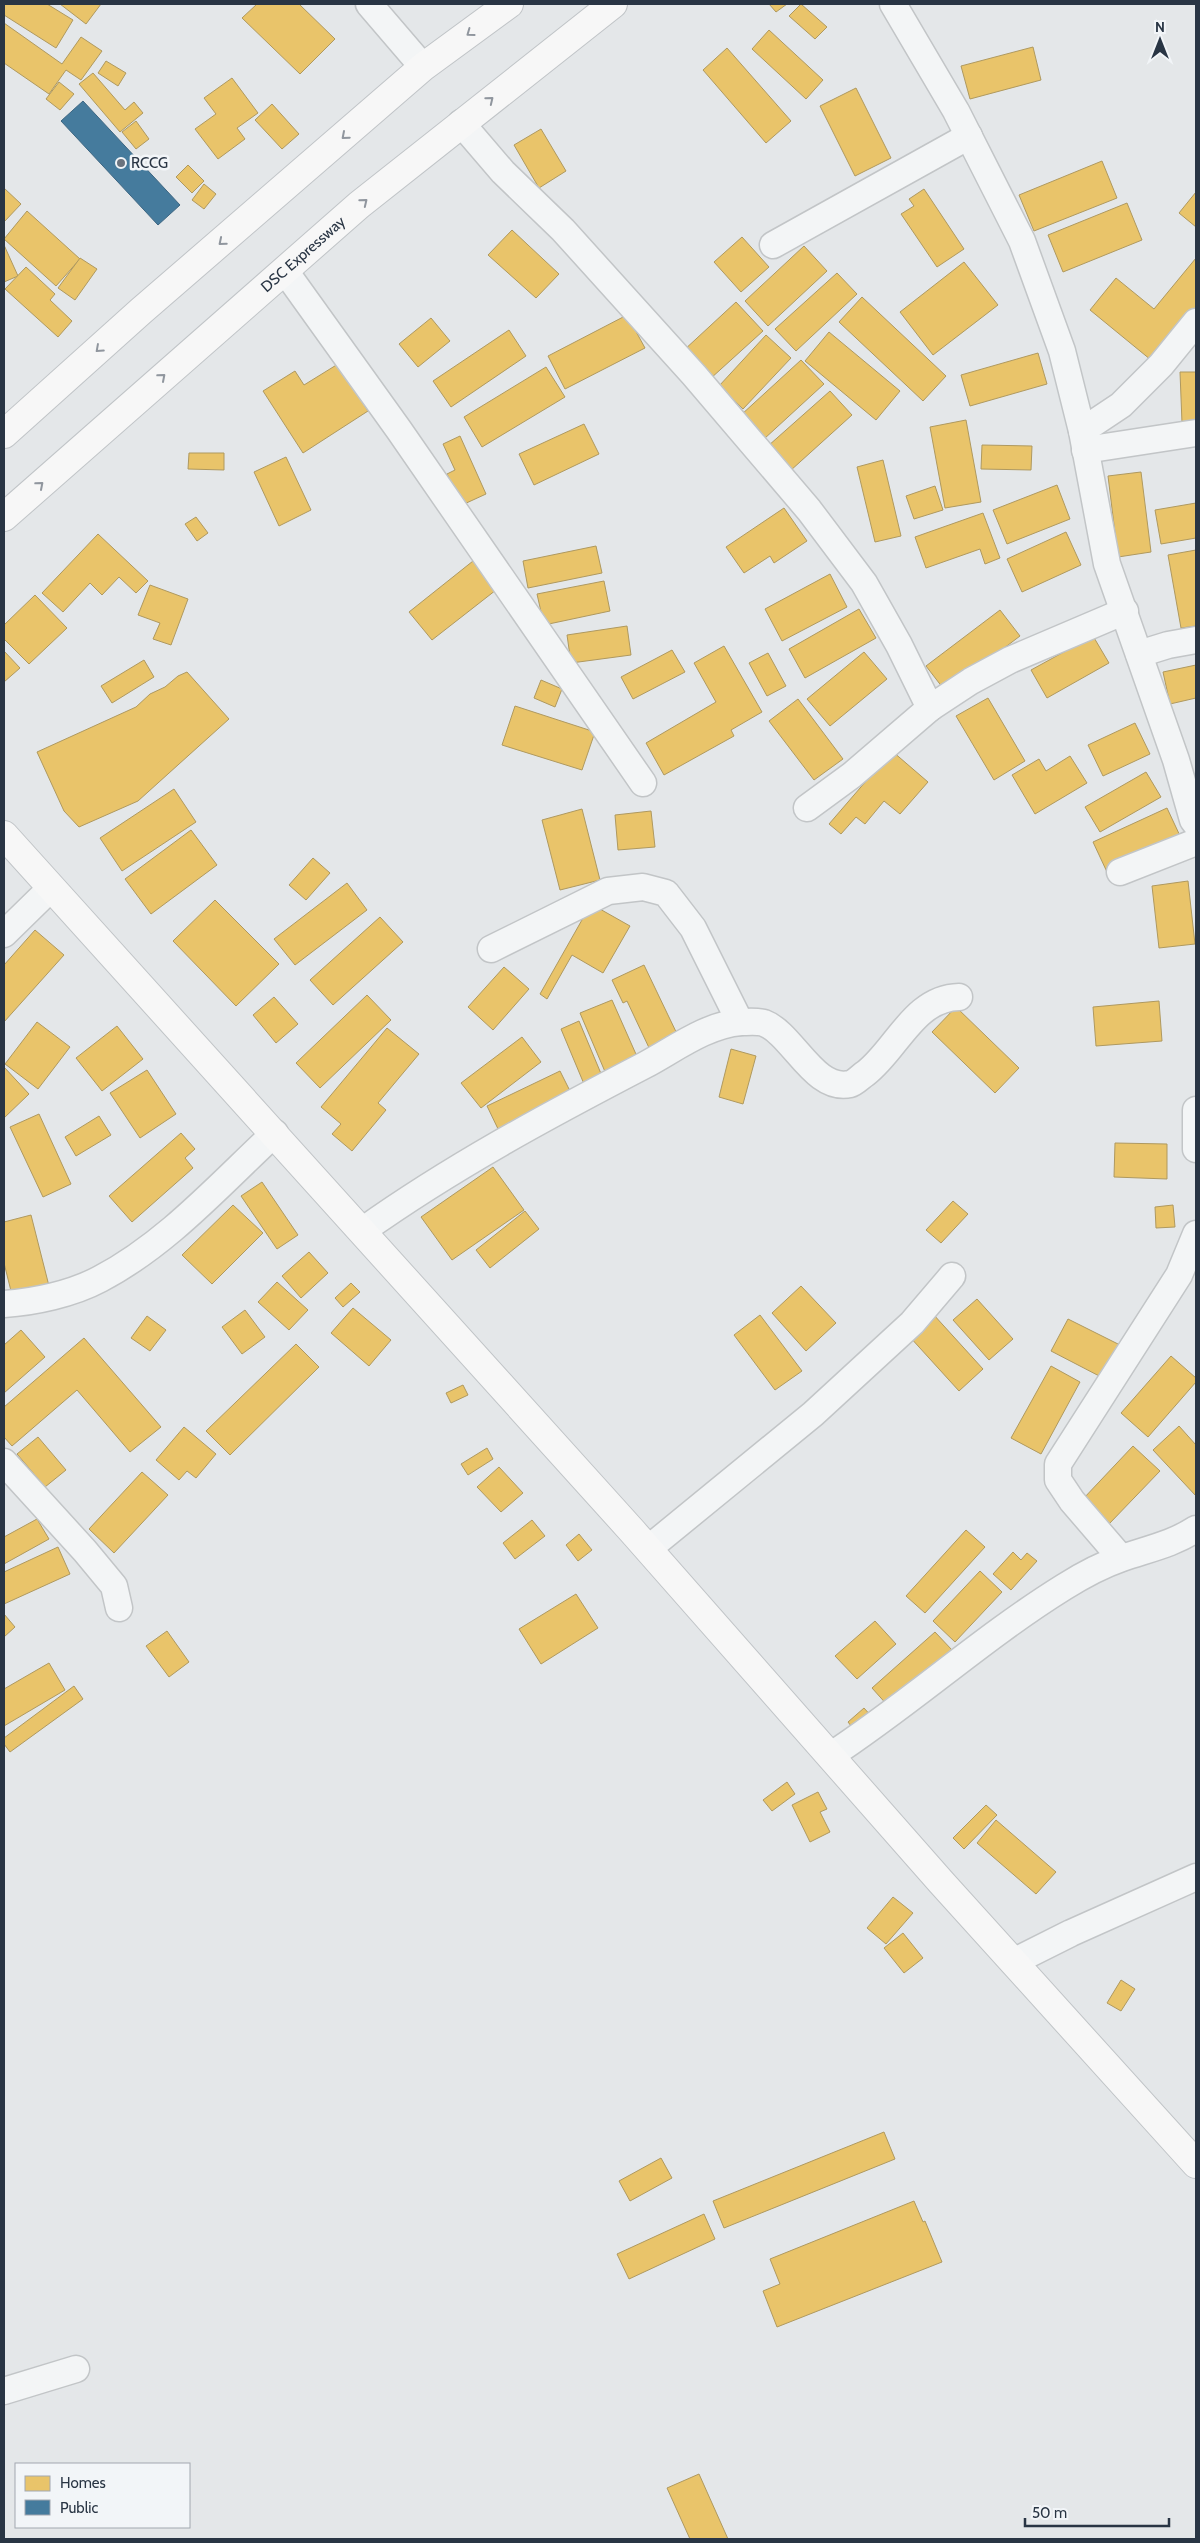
<svg xmlns="http://www.w3.org/2000/svg" width="1200" height="2543" viewBox="0 0 1200 2543" font-family="Cabin,sans-serif">
<style>
.homes{fill:#e9c46a;stroke:#af995f}
.public{fill:#457b9d;stroke:#3d6682}
.lines{fill:none;stroke-linecap:round;stroke-linejoin:round}
.minor-casing{stroke:#c2c5c7;stroke-width:29}
.major-casing{stroke:#c0c4c7;stroke-width:30}
.minor{stroke:#f3f5f6;stroke-width:26}
.major{stroke:#f7f7f7;stroke-width:28}
.oneway{stroke:#90969e}
.poi-dot{fill:#6a737e;stroke:#f2f5f8;stroke-width:2}
.labels{text-anchor:middle;stroke-width:5;stroke-linejoin:round;paint-order:stroke}
.poi-label{font-size:15px;fill:#293544;stroke:#f2f5f8;text-anchor:start}
.street-label{font-size:15px;fill:#293544;stroke:#f2f5f8}
</style>
<rect width="100%" height="100%" fill="#e4e7e9"/>
<!-- homes -->
<g class="homes">
<path d="M4,4H47L73,20L56,48L4,15Z"/>
<path d="M60,4H101L86,24Z"/>
<path d="M257,4H299L335,39L300,74L242,18Z"/>
<path d="M769,4H787L776,12Z"/>
<path d="M801,4L827,27L815,39L789,16Z"/>
<path d="M4,23L62,64L81,37L102,51L81,80L66,70L49,94L4,63Z"/>
<path d="M769,30L823,80L806,99L752,49Z"/>
<path d="M1033,47L1041,80L970,99L961,66Z"/>
<path d="M727,48L791,121L766,143L703,70Z"/>
<path d="M106,61L126,73L118,86L98,73Z"/>
<path d="M93,73L125,110L134,102L143,113L120,132L79,84Z"/>
<path d="M232,78L258,113L237,128L245,139L218,159L195,129L216,114L204,98Z"/>
<path d="M59,82L74,94L60,110L46,99Z"/>
<path d="M856,88L891,158L855,176L820,106Z"/>
<path d="M272,104L299,134L282,149L255,120Z"/>
<path d="M136,121L149,139L136,149L122,132Z"/>
<path d="M541,129L566,171L539,188L514,145Z"/>
<path d="M1102,161L1117,198L1034,231L1019,195Z"/>
<path d="M188,165L204,181L192,193L176,177Z"/>
<path d="M204,184L216,194L204,209L192,200Z"/>
<path d="M4,188L21,204L4,222Z"/>
<path d="M924,189L964,249L937,267L901,214L914,206L909,199Z"/>
<path d="M1196,192V227L1179,213Z"/>
<path d="M1127,203L1142,240L1063,272L1048,235Z"/>
<path d="M27,211L80,259L56,286L4,239Z"/>
<path d="M512,230L559,274L536,298L488,255Z"/>
<path d="M742,237L769,267L741,292L714,262Z"/>
<path d="M4,245L18,276L4,282Z"/>
<path d="M804,246L827,271L768,326L745,301Z"/>
<path d="M80,258L97,269L75,300L58,288Z"/>
<path d="M1196,258V307L1151,360L1090,310L1116,278L1154,309Z"/>
<path d="M964,262L998,305L933,355L900,312Z"/>
<path d="M26,267L55,294L50,300L72,321L58,337L5,289Z"/>
<path d="M837,273L857,294L796,351L775,329Z"/>
<path d="M862,297L946,376L923,401L839,322Z"/>
<path d="M736,302L763,331L710,379L683,351Z"/>
<path d="M627,315L645,348L565,389L548,356Z"/>
<path d="M431,318L450,341L418,367L399,344Z"/>
<path d="M509,330L526,356L451,407L433,381Z"/>
<path d="M829,332L900,391L876,420L805,361Z"/>
<path d="M766,335L791,358L743,409L719,386Z"/>
<path d="M1038,353L1047,384L970,406L961,375Z"/>
<path d="M801,360L824,384L764,439L741,415Z"/>
<path d="M338,364L368,411L303,453L263,391L295,371L304,385Z"/>
<path d="M546,367L565,397L482,447L464,417Z"/>
<path d="M1180,372H1196V423H1182Z"/>
<path d="M830,391L852,415L790,471L768,446Z"/>
<path d="M966,420L981,502L945,508L930,427Z"/>
<path d="M584,424L599,454L534,485L519,454Z"/>
<path d="M460,436L486,494L462,505L447,474L455,470L443,444Z"/>
<path d="M982,445L1032,446L1031,470L981,469Z"/>
<path d="M189,453H224V470L188,469Z"/>
<path d="M286,457L311,510L279,526L254,472Z"/>
<path d="M883,460L901,536L875,542L857,467Z"/>
<path d="M1141,472L1151,552L1118,557L1108,476Z"/>
<path d="M1057,485L1070,519L1007,544L993,510Z"/>
<path d="M935,486L943,510L914,519L906,496Z"/>
<path d="M1196,503V538L1161,544L1155,510Z"/>
<path d="M784,508L807,541L774,563L770,556L744,573L726,547Z"/>
<path d="M983,513L1000,558L985,564L980,549L926,568L915,537Z"/>
<path d="M196,517L208,533L197,541L185,524Z"/>
<path d="M1066,532L1081,565L1022,592L1007,559Z"/>
<path d="M98,534L148,581L136,593L119,577L102,595L90,583L63,612L42,593Z"/>
<path d="M596,546L602,573L528,588L523,561Z"/>
<path d="M1196,550V626L1181,628L1168,555Z"/>
<path d="M473,561L496,590L432,640L409,612Z"/>
<path d="M830,574L847,607L782,641L765,609Z"/>
<path d="M604,581L610,611L544,625L537,594Z"/>
<path d="M150,585L188,599L171,645L153,639L160,623L138,615Z"/>
<path d="M35,595L67,628L29,664L4,639V625Z"/>
<path d="M859,609L876,638L805,678L789,649Z"/>
<path d="M1000,610L1020,636L946,692L926,666Z"/>
<path d="M627,626L631,655L571,663L567,635Z"/>
<path d="M1093,636L1109,663L1047,698L1031,670Z"/>
<path d="M724,646L762,712L731,730L734,736L664,775L646,743L716,702L694,663Z"/>
<path d="M672,650L685,672L633,699L621,677Z"/>
<path d="M4,651L20,668L4,682Z"/>
<path d="M864,652L887,679L830,726L807,699Z"/>
<path d="M768,653L786,686L767,696L749,663Z"/>
<path d="M144,660L154,677L112,703L101,686Z"/>
<path d="M1196,665V698L1170,704L1163,672Z"/>
<path d="M187,672L229,719L138,801L79,827L64,811L37,752L136,707L150,694L165,687L178,676Z"/>
<path d="M541,680L562,689L555,707L534,698Z"/>
<path d="M988,698L1025,761L994,780L956,716Z"/>
<path d="M798,699L843,759L814,780L769,721Z"/>
<path d="M515,706L595,732L582,770L502,745Z"/>
<path d="M1135,723L1150,754L1103,776L1088,745Z"/>
<path d="M892,751L928,782L900,814L884,801L865,824L856,817L841,834L829,824Z"/>
<path d="M1070,756L1087,783L1035,814L1012,775L1039,759L1046,771Z"/>
<path d="M1146,772L1161,797L1100,832L1085,807Z"/>
<path d="M174,789L196,822L122,871L100,838Z"/>
<path d="M1167,808L1181,838L1107,872L1093,842Z"/>
<path d="M582,809L600,880L560,890L542,820Z"/>
<path d="M651,811L655,847L618,850L615,815Z"/>
<path d="M191,830L217,865L151,914L125,879Z"/>
<path d="M313,858L330,873L306,900L289,885Z"/>
<path d="M1188,881L1195,944L1159,948L1152,886Z"/>
<path d="M347,883L367,910L295,965L274,939Z"/>
<path d="M215,900L279,964L236,1006L173,941Z"/>
<path d="M591,904L630,926L603,973L572,955L547,999L540,994Z"/>
<path d="M380,917L403,942L333,1005L310,980Z"/>
<path d="M35,930L64,955L4,1022V965Z"/>
<path d="M644,965L679,1038L651,1052L627,1001L623,1003L612,980Z"/>
<path d="M504,967L529,989L493,1030L468,1007Z"/>
<path d="M367,995L391,1020L320,1088L296,1063Z"/>
<path d="M274,997L298,1024L276,1043L253,1015Z"/>
<path d="M612,1000L639,1061L606,1074L580,1013Z"/>
<path d="M1159,1001L1162,1041L1096,1046L1093,1007Z"/>
<path d="M956,1007L1019,1068L995,1093L932,1032Z"/>
<path d="M579,1021L602,1076L584,1084L561,1029Z"/>
<path d="M37,1022L70,1047L38,1089L5,1064Z"/>
<path d="M117,1026L143,1059L102,1091L76,1058Z"/>
<path d="M387,1028L419,1054L378,1103L386,1110L352,1151L332,1134L341,1124L321,1107Z"/>
<path d="M522,1037L541,1062L481,1108L461,1083Z"/>
<path d="M731,1049L756,1056L743,1104L719,1097Z"/>
<path d="M4,1067L29,1094L4,1118Z"/>
<path d="M147,1070L176,1114L140,1138L110,1093Z"/>
<path d="M560,1071L573,1097L500,1133L487,1106Z"/>
<path d="M39,1114L71,1184L43,1197L10,1127Z"/>
<path d="M99,1116L111,1135L76,1156L65,1137Z"/>
<path d="M181,1133L195,1149L185,1158L193,1168L132,1222L109,1196Z"/>
<path d="M1115,1143L1167,1144V1179L1114,1177Z"/>
<path d="M493,1167L524,1210L452,1260L421,1217Z"/>
<path d="M262,1182L298,1235L277,1249L241,1196Z"/>
<path d="M953,1201L968,1214L941,1243L926,1230Z"/>
<path d="M233,1205L263,1233L212,1284L182,1255Z"/>
<path d="M1173,1205L1175,1227L1156,1228L1155,1207Z"/>
<path d="M525,1211L539,1229L490,1268L476,1250Z"/>
<path d="M31,1215L49,1286L12,1295L4,1263V1222Z"/>
<path d="M309,1252L328,1273L301,1298L282,1276Z"/>
<path d="M277,1282L308,1310L289,1330L258,1302Z"/>
<path d="M351,1283L360,1292L343,1307L335,1298Z"/>
<path d="M801,1286L836,1323L806,1351L772,1313Z"/>
<path d="M977,1299L1013,1339L989,1360L953,1320Z"/>
<path d="M353,1308L391,1340L369,1366L331,1333Z"/>
<path d="M245,1310L265,1337L242,1354L222,1327Z"/>
<path d="M933,1314L983,1369L959,1391L909,1336Z"/>
<path d="M760,1315L802,1371L775,1390L734,1335Z"/>
<path d="M147,1316L166,1330L150,1351L131,1338Z"/>
<path d="M1068,1319L1122,1346L1105,1379L1051,1351Z"/>
<path d="M21,1330L45,1357L4,1393V1345Z"/>
<path d="M84,1338L161,1427L130,1452L77,1390L12,1446L4,1437V1407Z"/>
<path d="M296,1344L319,1367L230,1455L206,1431Z"/>
<path d="M1171,1356L1196,1378V1382L1148,1437L1121,1413Z"/>
<path d="M1051,1366L1080,1382L1041,1454L1011,1438Z"/>
<path d="M463,1385L468,1395L451,1403L446,1393Z"/>
<path d="M1179,1426L1196,1445V1496L1153,1450Z"/>
<path d="M184,1427L216,1454L196,1478L187,1471L179,1480L156,1460Z"/>
<path d="M38,1437L66,1470L45,1487L17,1454Z"/>
<path d="M1133,1446L1160,1471L1109,1524L1083,1499Z"/>
<path d="M487,1448L493,1459L468,1475L461,1464Z"/>
<path d="M499,1467L523,1493L501,1512L477,1487Z"/>
<path d="M142,1472L168,1495L114,1553L89,1529Z"/>
<path d="M37,1519L49,1539L4,1564V1537Z"/>
<path d="M532,1520L545,1536L515,1559L503,1543Z"/>
<path d="M966,1530L985,1547L925,1613L906,1596Z"/>
<path d="M579,1534L592,1550L578,1561L566,1545Z"/>
<path d="M58,1547L70,1574L4,1604V1572Z"/>
<path d="M1013,1552L1021,1560L1027,1553L1037,1561L1011,1590L993,1574Z"/>
<path d="M980,1571L1002,1592L955,1642L933,1621Z"/>
<path d="M576,1594L598,1628L541,1664L519,1629Z"/>
<path d="M4,1614L15,1627L4,1637Z"/>
<path d="M875,1621L896,1644L857,1679L835,1656Z"/>
<path d="M167,1631L189,1662L169,1677L146,1646Z"/>
<path d="M935,1632L952,1650L889,1707L872,1688Z"/>
<path d="M49,1663L65,1690L4,1726V1689Z"/>
<path d="M74,1686L83,1699L10,1752L4,1744V1738Z"/>
<path d="M864,1708L872,1717L855,1731L848,1722Z"/>
<path d="M787,1782L795,1794L772,1811L763,1800Z"/>
<path d="M818,1792L827,1809L820,1812L830,1832L810,1842L792,1805Z"/>
<path d="M986,1805L997,1815L964,1849L953,1838Z"/>
<path d="M996,1820L1056,1872L1036,1894L977,1843Z"/>
<path d="M893,1897L913,1913L886,1944L867,1928Z"/>
<path d="M903,1933L923,1958L904,1973L884,1948Z"/>
<path d="M1121,1980L1135,1989L1121,2011L1107,2003Z"/>
<path d="M884,2132L895,2159L724,2228L713,2201Z"/>
<path d="M661,2158L672,2178L630,2201L619,2181Z"/>
<path d="M914,2201L923,2222L925,2221L942,2262L777,2327L763,2291L780,2284L770,2259Z"/>
<path d="M704,2214L715,2239L629,2279L617,2254Z"/>
<path d="M699,2474L728,2539H690L667,2488Z"/>
</g>
<!-- public -->
<path class="public" d="M83,101L180,205L158,225L61,121Z"/>
<g class="lines">
<!-- minor casing -->
<g class="minor-casing">
<g id="minor">
<path d="M369,4L423,67"/>
<path d="M893,4L956,111L1022,241L1062,351L1082,431L1107,564L1176,760L1193,820L1196,824"/>
<path d="M461,123L503,172L563,230L694,375L809,510L864,583L899,645L930,708"/>
<path d="M773,245L969,136"/>
<path d="M285,271L399,430L643,783"/>
<path d="M1082,431L1121,405L1161,365L1196,322"/>
<path d="M1085,450L1196,433"/>
<path d="M1139,654L1168,645L1196,640"/>
<path d="M807,808L852,775L930,708L971,681L1010,660L1125,611"/>
<path d="M1120,872L1196,842"/>
<path d="M4,934L51,888"/>
<path d="M491,949L608,891L643,887L666,893L693,928L740,1022"/>
<path d="M1196,1110V1149"/>
<path d="M362,1231C452,1167 547,1116 645,1065C675,1049 706,1025 741,1022C747,1022 758,1021 764,1023C793,1034 814,1092 850,1084C855,1083 861,1076 866,1073C897,1049 914,998 959,997"/>
<path d="M4,1304C34,1302 72,1294 100,1279C167,1244 220,1184 275,1133"/>
<path d="M4,1462L85,1551L114,1586L119,1608"/>
<path d="M648,1549L813,1414L912,1323L952,1276"/>
<path d="M1121,1558L1072,1501L1058,1480V1464L1179,1275L1196,1234"/>
<path d="M830,1756C911,1703 982,1638 1064,1587C1083,1575 1102,1565 1122,1558C1148,1549 1173,1544 1196,1529"/>
<path d="M1013,1962L1071,1933L1196,1877"/>
<path d="M4,2391L76,2369"/>
</g>
</g>
<!-- major casing -->
<g class="major-casing">
<g id="major">
<path d="M4,434L141,311L423,67L509,4"/>
<path id="s1" d="M4,517L359,205L613,4"/>
<path d="M4,835L633,1532L941,1882L1196,2164"/>
</g>
</g>
<!-- minor -->
<use href="#minor" class="minor"/>
<!-- major -->
<use href="#major" class="major"/>
</g>
<!-- one-way arrows -->
<defs><path id="oneway-chevron" d="M-2-3.5L2.5 0L-2 3.5" fill="none" stroke-width="1.6" stroke-linecap="round" stroke-linejoin="round" transform="scale(1.25)"/></defs>
<g class="oneway">
<use href="#oneway-chevron" transform="translate(470 33) rotate(144)"/>
<use href="#oneway-chevron" transform="translate(490 100) rotate(-39)"/>
<use href="#oneway-chevron" transform="translate(345 136) rotate(139)"/>
<use href="#oneway-chevron" transform="translate(364 202) rotate(-39)"/>
<use href="#oneway-chevron" transform="translate(222 242) rotate(140)"/>
<use href="#oneway-chevron" transform="translate(99 349) rotate(138)"/>
<use href="#oneway-chevron" transform="translate(162 377) rotate(-41)"/>
<use href="#oneway-chevron" transform="translate(40 485) rotate(-41)"/>
</g>
<!-- markers -->
<circle class="poi-dot" cx="121" cy="163" r="5"/>
<g class="labels">
<!-- poi labels -->
<g class="poi-label">
<text x="131" y="168">RCCG</text>
</g>
<!-- street labels -->
<g class="street-label">
<text dy="5" stroke="none"><textPath href="#s1" startOffset="398">DSC Expressway</textPath></text>
</g>
</g>
<!-- border -->
<rect width="1200" height="2543" fill="none" stroke="#293544" stroke-width="10"/>
<!-- legend -->
<rect x="15" y="2463" width="175" height="65" fill="#f2f5f8" stroke="#a2a8b0"/>
<rect x="25" y="2476" width="25" height="15" fill="#e9c46a" stroke="#a2a8b0"/>
<text x="60" y="2488" font-size="15" fill="#293544">Homes</text>
<rect x="25" y="2500" width="25" height="15" fill="#457b9d" stroke="#a2a8b0"/>
<text x="60" y="2513" font-size="15" fill="#293544">Public</text>
<!-- north arrow -->
<g transform="translate(1160 40)" stroke="#f2f5f8" stroke-width="4" paint-order="stroke">
<path d="M0-4L9 19L0 12L-9 19Z" fill="#293544"/>
<text y="-8" font-size="14" font-weight="bold" text-anchor="middle" fill="#293544">N</text>
</g>
<!-- scale -->
<path d="M1025 2518v8h144v-8" fill="none" stroke="#293544" stroke-width="2.5"/>
<text x="1032" y="2518" font-size="15" fill="#293544" stroke="#f2f5f8" stroke-width="4" paint-order="stroke">50 m</text>
</svg>
